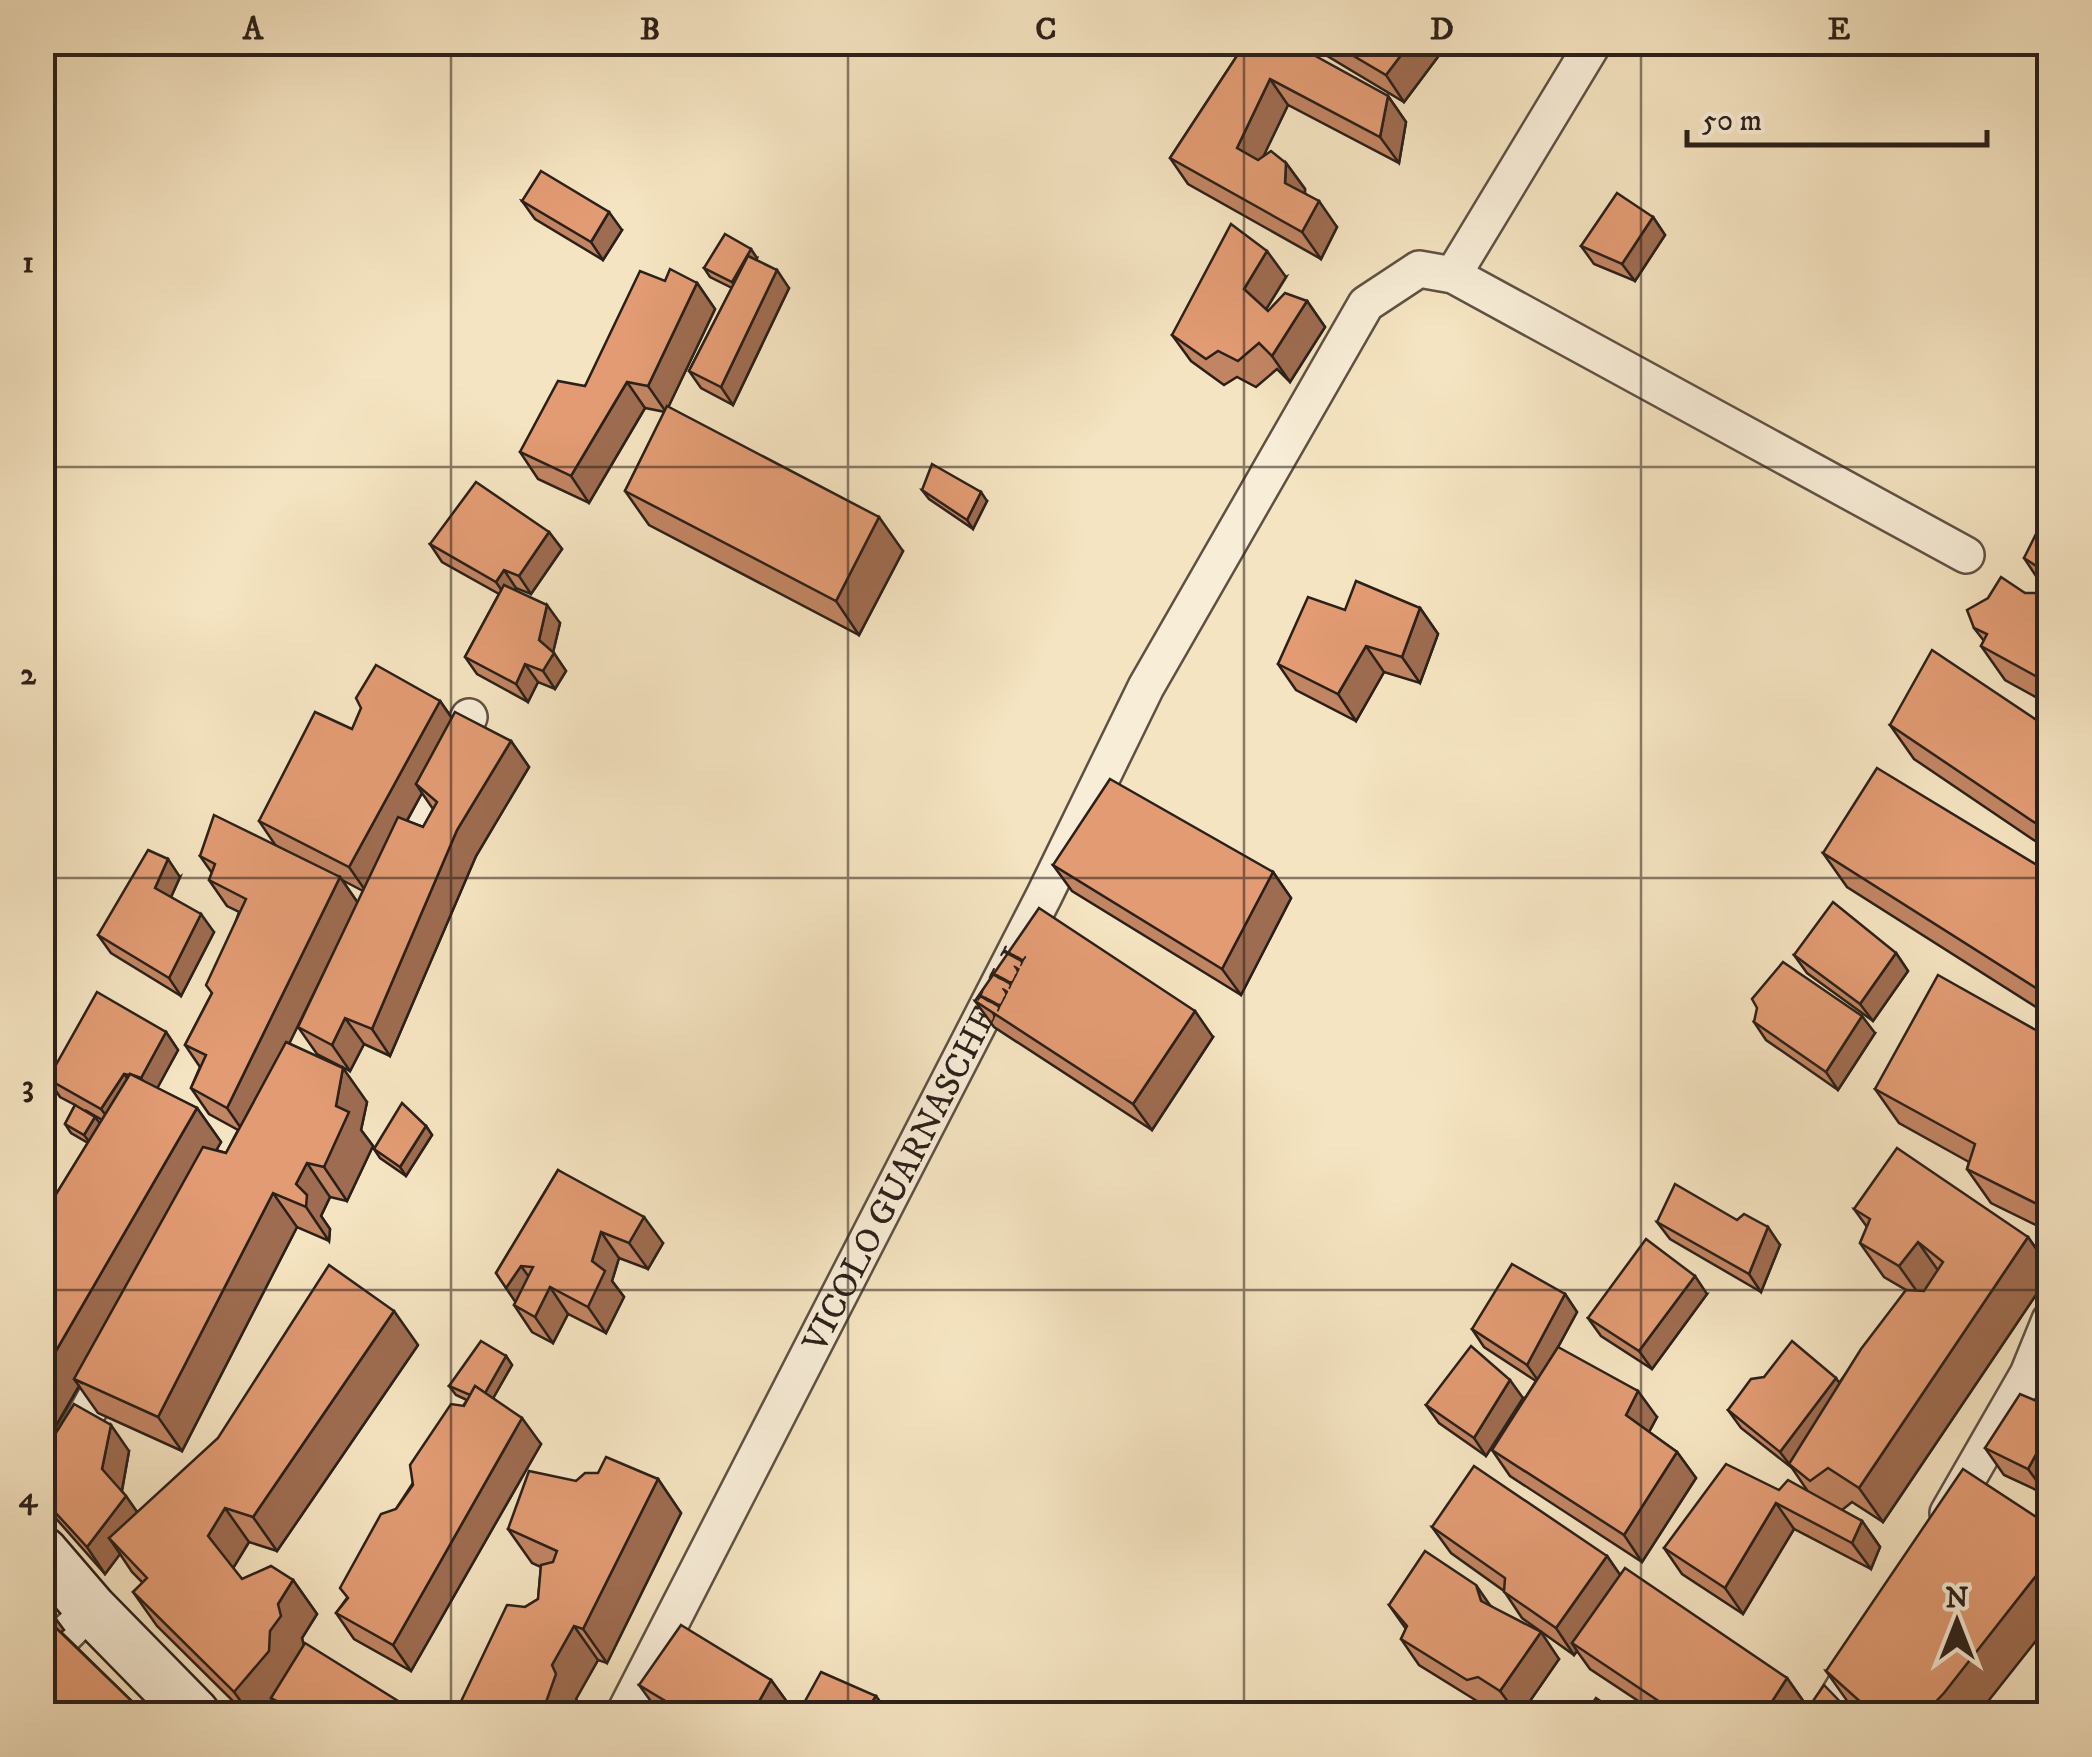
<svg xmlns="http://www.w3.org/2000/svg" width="2092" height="1757" viewBox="0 0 2092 1757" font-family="'IM FELL DW Pica',serif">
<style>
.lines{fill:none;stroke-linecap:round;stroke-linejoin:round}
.street-casing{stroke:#5e5143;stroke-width:40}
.secondary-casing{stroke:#2b2019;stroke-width:55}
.street{stroke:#f8edd7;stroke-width:35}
.secondary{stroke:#f8edd7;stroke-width:50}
.wall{fill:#c28563;stroke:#2b2019;stroke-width:2.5;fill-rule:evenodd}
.shaded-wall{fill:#9e6c50;stroke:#2b2019;stroke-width:2.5}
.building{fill:#e29b73;stroke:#2b2019;stroke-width:2.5}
.grid{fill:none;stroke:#2b2019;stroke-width:2.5;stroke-opacity:0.55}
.labels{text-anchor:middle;stroke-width:8;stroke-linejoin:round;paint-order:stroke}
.street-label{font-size:35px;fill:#2b2019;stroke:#f8edd7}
.neatline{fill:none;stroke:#2b2019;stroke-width:4}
.grid-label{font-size:32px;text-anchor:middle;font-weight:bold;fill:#2b2019}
</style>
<rect width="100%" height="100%" fill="#f5e4c1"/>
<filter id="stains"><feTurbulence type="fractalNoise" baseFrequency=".002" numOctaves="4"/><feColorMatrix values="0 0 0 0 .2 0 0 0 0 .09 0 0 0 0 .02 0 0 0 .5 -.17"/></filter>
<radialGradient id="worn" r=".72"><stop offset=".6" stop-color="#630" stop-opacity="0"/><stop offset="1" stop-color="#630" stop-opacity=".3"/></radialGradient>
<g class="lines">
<!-- street casing -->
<g class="street-casing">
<g id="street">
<path d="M1453,275L1594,42"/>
<path d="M394,868L469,717"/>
<path d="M42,1494L115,1363"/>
<path d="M1948,1513L2028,1374L2050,1320"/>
<path d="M42,1658L91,1609"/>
<path id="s1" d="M624,1714L1044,896L1146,687L1366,304L1419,269L1453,275L1966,555"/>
<path d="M1828,1714L1865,1652"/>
</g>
</g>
<!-- secondary casing -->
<g class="secondary-casing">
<path id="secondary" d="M42,1552L91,1609L194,1714"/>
</g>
<!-- street -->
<use href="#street" class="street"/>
<!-- secondary -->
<use href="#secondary" class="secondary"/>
</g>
<!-- wall -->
<g class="wall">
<path d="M1246,42L1388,96L1406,122L1399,163L1288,105L1263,156L1286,163L1305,189V193L1337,227L1321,259L1188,184L1170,158Z"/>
<path d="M1304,42H1449L1404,102Z"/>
<path d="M522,201L622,230L603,260L535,219Z"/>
<path d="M1653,217L1665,235L1635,281L1594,264L1581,246Z"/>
<path d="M757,258L756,260L789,288L733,405L701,388L689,371L732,288L710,277L704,268Z"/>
<path d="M1286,277L1266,309L1268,311L1307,301L1325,327L1290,382L1277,369L1256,387L1237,377L1224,385L1191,361L1172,335Z"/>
<path d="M665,281L697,283L715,309L668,407L903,551L859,635L649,525L625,491L665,412L645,408L589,503L538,479L520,452L585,386Z"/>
<path d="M922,490L987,501L973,529L929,499Z"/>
<path d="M549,532L562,549L531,594L516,588L515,590L560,623L553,652L566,671L555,689L538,682L528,702L477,674L465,657L499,594L442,562L430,544Z"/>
<path d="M2050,534V585L2036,576L2024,558Z"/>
<path d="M2025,593L2050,600V705L2005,680L1981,646L1984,641L1974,628Z"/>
<path d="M1420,608L1438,634L1420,683L1384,672L1356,721L1296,690L1278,664L1345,610Z"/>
<path d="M440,701L452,718L511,741L529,767L476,856L390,1056L364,1044L350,1071L317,1054L298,1027L343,933L289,1043L367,1102L361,1130L373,1146L347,1201L330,1197L321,1216L330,1229L329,1241L297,1227L182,1451L98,1413L79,1386L42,1450V1287L46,1292L50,1284L42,1276V1217L88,1143L71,1133L65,1124L75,1105L60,1097L48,1079L166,1032L178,1050L157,1088L197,1108L221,1142L216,1150L226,1153L238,1130L209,1114L191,1088L200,1067L185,1045L212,993L239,912L227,906L209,880L212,873L200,856L276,846L259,821L352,729ZM422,793L433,809L423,827L407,821ZM342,880L363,891L358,903ZM85,1110L102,1120L100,1123Z"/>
<path d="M1890,725L2050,729V851L1914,759Z"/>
<path d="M1823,853L2050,873V1016L1847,887Z"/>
<path d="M1053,865L1273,872L1291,898L1241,995L1072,891Z"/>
<path d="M180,877L171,897L214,932L181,996L111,953L98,935Z"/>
<path d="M1896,953L1908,971L1873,1021L1807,973L1794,955Z"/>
<path d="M975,1001L1213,1037L1152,1130L994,1027Z"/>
<path d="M1754,1022L1875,1033L1838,1090L1766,1040Z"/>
<path d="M2050,1038V1232L1991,1203L1967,1169L1969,1162L1899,1123L1875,1089Z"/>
<path d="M426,1126L432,1135L406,1176L380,1158L374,1149Z"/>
<path d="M558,1170L663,1243L648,1269L619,1258L612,1281L624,1297L606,1333L568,1314L553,1343L532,1332L514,1305L516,1302L496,1273Z"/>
<path d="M1854,1209L2028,1237L2050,1269V1274L1883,1522L1852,1502L1842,1510L1862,1521L1880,1547L1871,1569L1794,1529L1743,1614L1682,1574L1664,1548L1779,1490H1807L1792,1468L1741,1428L1728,1410L1839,1383L1906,1290L1884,1277L1860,1243L1867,1227Z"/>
<path d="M1657,1222L1780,1245L1761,1292L1670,1239Z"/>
<path d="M1565,1294L1577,1312L1558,1347L1657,1417L1649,1432L1677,1452L1696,1478L1642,1562L1510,1476L1492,1450L1536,1381L1484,1347L1472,1329Z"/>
<path d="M1707,1294L1652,1369L1601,1336L1588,1318Z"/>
<path d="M418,1345L277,1551L249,1542L233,1568L242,1579L293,1580L317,1614L302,1638L304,1646L419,1714H283L276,1705L267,1714H246L157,1626L133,1592L143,1583L132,1572L120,1554L105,1574L45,1506L42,1502V1455L129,1451L122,1491L137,1512Z"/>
<path d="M506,1356L512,1365L493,1398L541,1444L411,1671L354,1639L336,1613L347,1598L396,1509L467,1400L456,1395L449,1386Z"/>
<path d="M2050,1387V1489L2047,1495L2004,1475L1985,1448L2039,1402Z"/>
<path d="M1523,1398L1486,1456L1439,1423L1426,1405Z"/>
<path d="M658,1479L681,1513L607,1663L598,1660L576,1699L580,1708L578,1714H455L525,1607L538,1599L541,1567L532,1563L508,1529L576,1481Z"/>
<path d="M1432,1527L1607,1556L1620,1575L1787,1678L1806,1705L1799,1714H1658L1590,1669L1577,1651L1574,1655L1522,1618L1504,1591L1451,1553Z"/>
<path d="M42,1600L64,1630L61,1632L145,1714H51L42,1706Z"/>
<path d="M1389,1605L1491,1606L1559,1659L1521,1714H1514L1497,1703L1485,1706L1419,1665L1401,1639L1406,1629Z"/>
<path d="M1826,1671L1978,1714H1861L1850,1705Z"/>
<path d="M771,1680L790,1706L785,1714H663L658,1711L639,1685Z"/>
</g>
<!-- shaded-wall -->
<g class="shaded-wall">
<path d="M1411,42H1449L1404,102L1386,75Z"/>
<path d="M1270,79L1288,105L1255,174L1237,148Z"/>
<path d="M1388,96L1406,122L1399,163L1380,137Z"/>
<path d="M1286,163L1305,189L1304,209L1285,183Z"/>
<path d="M1319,201L1337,227L1321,259L1302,232Z"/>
<path d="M609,212L622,230L603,260L591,242Z"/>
<path d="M1653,217L1665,235L1635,281L1622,264Z"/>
<path d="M751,249L757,258L738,291L732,282Z"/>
<path d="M1267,251L1286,277L1262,316L1244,289Z"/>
<path d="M777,270L789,288L733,405L721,387Z"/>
<path d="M697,283L715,309L666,412L648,386Z"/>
<path d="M1307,301L1325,327L1290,382L1272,356Z"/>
<path d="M627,382L645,408L589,503L571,476Z"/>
<path d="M981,492L987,501L973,529L967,520Z"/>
<path d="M879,517L903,551L859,635L836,601Z"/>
<path d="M549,532L562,549L531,594L519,576Z"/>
<path d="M504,570L516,588L508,600L496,582Z"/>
<path d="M547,605L560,623L552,657L554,653L566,671L555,689L543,671L539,640Z"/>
<path d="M1420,608L1438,634L1420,683L1402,657Z"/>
<path d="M1366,646L1384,672L1356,721L1338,694Z"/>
<path d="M525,664L538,682L528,702L516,684Z"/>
<path d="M440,701L458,727L416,784L422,793L367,893L349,867Z"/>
<path d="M511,741L529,767L476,856L390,1056L372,1029L457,830Z"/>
<path d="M168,859L180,877L167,906L155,888Z"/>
<path d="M1273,872L1291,898L1241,995L1222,969Z"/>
<path d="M340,877L358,903L245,1134L227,1108Z"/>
<path d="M201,914L214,932L181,996L169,978Z"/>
<path d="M1896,953L1908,971L1873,1021L1860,1004Z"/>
<path d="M1195,1011L1213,1037L1152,1130L1133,1104Z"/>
<path d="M1862,1016L1875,1033L1838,1090L1826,1072Z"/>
<path d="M345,1018L364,1044L350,1071L332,1045Z"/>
<path d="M166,1032L178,1050L153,1096L141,1078Z"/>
<path d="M343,1068L367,1102L361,1130L373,1146L347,1201L324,1167Z"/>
<path d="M124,1074L137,1092L114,1126L101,1109Z"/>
<path d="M197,1108L221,1142L82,1383L74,1379L79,1386L42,1450V1375Z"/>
<path d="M95,1117L102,1126L91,1144L84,1135Z"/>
<path d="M426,1126L432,1135L406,1176L400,1167Z"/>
<path d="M307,1163L330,1197L321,1216L330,1229L329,1241L306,1207L296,1184Z"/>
<path d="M273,1193L297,1227L182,1451L158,1417Z"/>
<path d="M2050,1197V1216L2043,1207Z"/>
<path d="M644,1217L663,1243L648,1269L629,1243Z"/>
<path d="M1768,1227L1780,1245L1761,1292L1749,1274Z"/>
<path d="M601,1232L619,1258L612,1281L624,1297L606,1333L588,1307L592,1261Z"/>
<path d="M2028,1237L2050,1269V1274L1883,1522L1859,1488Z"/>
<path d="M1918,1242L1942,1276L1923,1300L1899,1266Z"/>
<path d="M521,1266L540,1292L520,1309L506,1288Z"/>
<path d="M1695,1276L1707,1294L1652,1369L1639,1351Z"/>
<path d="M550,1287L568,1314L553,1343L535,1317Z"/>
<path d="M1565,1294L1577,1312L1539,1382L1527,1365Z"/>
<path d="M394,1311L418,1345L277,1551L253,1517Z"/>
<path d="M506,1356L512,1365L487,1409L481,1400Z"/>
<path d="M1836,1378L1848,1396L1790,1465L1780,1452Z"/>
<path d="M1510,1380L1523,1398L1486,1456L1474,1438Z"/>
<path d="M1638,1391L1657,1417L1644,1441L1626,1415Z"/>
<path d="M522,1418L541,1444L411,1671L393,1645Z"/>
<path d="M111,1425L129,1451L121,1495L102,1469Z"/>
<path d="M2039,1449L2050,1464V1489L2047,1495L2028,1469Z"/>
<path d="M1677,1452L1696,1478L1642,1562L1624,1535Z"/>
<path d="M658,1479L681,1513L607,1663L583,1629Z"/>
<path d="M126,1496L144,1522L109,1538L120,1554L105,1574L87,1547Z"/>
<path d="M1776,1503L1794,1529L1743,1614L1725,1588Z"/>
<path d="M225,1508L249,1542L232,1570L208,1536Z"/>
<path d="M1862,1521L1880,1547L1871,1569L1852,1543Z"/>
<path d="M1607,1556L1625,1582L1572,1643L1577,1651L1574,1655L1556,1628Z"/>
<path d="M2050,1558V1623L1978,1714H1924Z"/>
<path d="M293,1580L317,1614L302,1638L305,1650L271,1698L276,1705L267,1714H250L234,1692L270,1631L278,1604Z"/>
<path d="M1476,1585L1494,1611L1481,1601Z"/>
<path d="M574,1626L598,1660L576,1699L580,1708L578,1714H552L545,1705L552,1665Z"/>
<path d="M1541,1632L1559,1659L1521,1714H1517L1500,1691Z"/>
<path d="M1787,1678L1806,1705L1799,1714H1764Z"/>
<path d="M771,1680L790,1706L785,1714H752Z"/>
<path d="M876,1696L889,1714H864Z"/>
</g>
<!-- building -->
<g class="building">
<path d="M1246,42H1290L1388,96L1380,137L1270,79L1237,148L1258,160L1271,151L1286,163L1285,183L1319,201L1302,232L1170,158Z"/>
<path d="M1330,42H1411L1386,75Z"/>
<path d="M541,171L609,212L591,242L522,201Z"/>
<path d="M1617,193L1653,217L1622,264L1581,246Z"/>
<path d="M1231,224L1267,251L1244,289L1268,311L1285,293L1307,301L1272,356L1259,343L1238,361L1218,351L1206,359L1172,335Z"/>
<path d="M725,234L751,249L732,282L704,268Z"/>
<path d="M748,256L777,270L721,387L689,371Z"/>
<path d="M670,269L697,283L648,386L627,382L571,476L520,452L558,381L585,386L640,271L665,281Z"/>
<path d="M667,406L879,517L836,601L625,491Z"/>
<path d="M932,464L981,492L967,520L922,490Z"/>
<path d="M476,482L549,532L519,576L504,570L496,582L430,544Z"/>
<path d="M2039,528L2050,534V575L2024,558Z"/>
<path d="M2001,577L2025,593H2038L2050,600V684L1981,646L1987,634L1974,628L1967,610L1988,598Z"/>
<path d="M1356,581L1420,608L1402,657L1366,646L1338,694L1278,664L1308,597L1345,610Z"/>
<path d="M504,585L547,605L539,640L554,653L543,671L525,664L516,684L465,657Z"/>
<path d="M1932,650L2050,729V833L1890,725Z"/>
<path d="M376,665L440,701L349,867L259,821L315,712L352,729L361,708L356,698Z"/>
<path d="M455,712L511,741L457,830L372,1029L345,1018L332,1045L298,1027L398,817L423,827L437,802L416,784Z"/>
<path d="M1877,768L2050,873V997L1823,853Z"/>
<path d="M1110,779L1273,872L1222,969L1053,865Z"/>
<path d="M214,815L340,877L227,1108L191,1088L206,1055L185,1045L212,993L206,985L246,899L209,880L215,864L200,856Z"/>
<path d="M148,850L168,859L155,888L201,914L169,978L98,935Z"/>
<path d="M1833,902L1896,953L1860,1004L1794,955Z"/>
<path d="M1039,908L1195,1011L1133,1104L975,1001Z"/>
<path d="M1783,962L1862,1016L1826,1072L1754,1022L1757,1008L1752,999Z"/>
<path d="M1938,975L2050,1038V1197L2043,1207L1967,1169L1975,1144L1875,1089Z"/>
<path d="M97,992L166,1032L141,1078L130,1074L129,1075L124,1074L101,1109L48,1079Z"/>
<path d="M286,1042L343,1068L336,1106L349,1112L324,1167L307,1163L296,1184L307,1195L306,1207L273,1193L158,1417L74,1379L203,1147L226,1153Z"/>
<path d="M130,1074L197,1108L42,1375V1299L55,1273L42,1264V1217Z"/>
<path d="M402,1103L426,1126L400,1167L374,1149Z"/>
<path d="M75,1105L95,1117L84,1135L65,1124Z"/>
<path d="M1897,1148L2028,1237L1859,1488L1828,1468L1810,1481L1789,1464L1861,1349L1906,1290L1924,1291L1943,1262L1918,1242L1899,1266L1860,1243L1870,1219L1854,1209Z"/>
<path d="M558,1170L644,1217L629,1243L601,1232L592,1261L605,1271L588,1307L550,1287L535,1317L514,1305L533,1267L521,1266L506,1288L496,1273Z"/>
<path d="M1675,1184L1737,1220L1744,1214L1768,1227L1749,1274L1657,1222Z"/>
<path d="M1646,1239L1695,1276L1639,1351L1588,1318Z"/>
<path d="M1512,1264L1565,1294L1527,1365L1472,1329Z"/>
<path d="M329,1265L394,1311L253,1517L225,1508L208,1536L242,1579L271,1566L293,1580L278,1604L281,1616L270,1631L269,1651L234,1692L133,1592L147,1578L109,1538L218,1438Z"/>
<path d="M481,1341L506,1356L485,1393L475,1386L470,1395L449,1386Z"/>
<path d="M1792,1341L1836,1378L1780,1452L1728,1410L1751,1379L1764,1377Z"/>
<path d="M1471,1346L1510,1380L1474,1438L1426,1405Z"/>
<path d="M1558,1347L1638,1391L1626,1415L1677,1452L1624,1535L1492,1450Z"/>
<path d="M475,1386L522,1418L393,1645L336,1613L348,1598L340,1588L381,1514L396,1509L413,1485L410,1465L451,1404L464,1406Z"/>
<path d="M2050,1387V1452L2039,1449L2028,1469L1985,1448L2020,1394L2039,1402Z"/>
<path d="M74,1404L111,1425L102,1469L126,1496L87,1547L42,1498V1455Z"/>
<path d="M606,1457L658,1479L583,1629L574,1626L552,1665L556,1674L545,1705L533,1708L530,1714H455L507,1605L525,1607L538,1599L541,1565L553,1562L557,1551L508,1529L529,1471L576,1481L585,1473H598Z"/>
<path d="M1726,1464L1779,1490L1788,1480L1862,1521L1852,1543L1776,1503L1725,1588L1664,1548Z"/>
<path d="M1474,1466L1607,1556L1556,1628L1504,1592L1505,1578L1432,1527Z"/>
<path d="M1963,1469L2050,1526V1558L1944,1693L1924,1714H1874L1826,1671Z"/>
<path d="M1425,1551L1476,1585L1481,1601L1541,1632L1500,1691L1478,1677L1467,1680L1401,1639L1407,1626L1389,1605Z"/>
<path d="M1625,1568L1787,1678L1764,1714H1678L1572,1643Z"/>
<path d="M52,1624L145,1714H58L42,1699V1633Z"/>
<path d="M681,1625L771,1680L752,1714H687L639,1685Z"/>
<path d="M305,1643L419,1714H291L293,1709L271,1698Z"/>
<path d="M821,1672L876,1696L864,1714H798Z"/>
<path d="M1824,1685L1852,1714H1804Z"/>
<path d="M1596,1698L1619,1714H1585Z"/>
</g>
<!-- grid -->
<path class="grid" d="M451,42V1714M848,42V1714M1244,42V1714M1641,42V1714M42,467H2050M42,878H2050M42,1290H2050"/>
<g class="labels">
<!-- street labels -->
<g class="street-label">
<text dy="12" stroke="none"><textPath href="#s1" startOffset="635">VICOLO GUARNASCHELLI</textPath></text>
</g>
</g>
<!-- margin -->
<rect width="2092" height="1757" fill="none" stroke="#f5e4c1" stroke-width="110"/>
<!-- north arrow -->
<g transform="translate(1957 1622)" stroke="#f8edd7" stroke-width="8" paint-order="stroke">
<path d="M0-8L18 38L0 25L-18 38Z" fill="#2b2019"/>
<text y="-15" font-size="28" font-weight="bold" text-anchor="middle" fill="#2b2019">N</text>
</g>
<!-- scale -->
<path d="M1687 130v15h300v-15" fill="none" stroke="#2b2019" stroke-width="5"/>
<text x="1702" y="130" font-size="30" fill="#2b2019" stroke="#f8edd7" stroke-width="8" paint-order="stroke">50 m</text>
<rect x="55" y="55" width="1982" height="1647" class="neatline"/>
<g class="grid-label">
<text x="253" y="39">A</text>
<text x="650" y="39">B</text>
<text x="1046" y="39">C</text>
<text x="1442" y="39">D</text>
<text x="1839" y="39">E</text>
<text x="28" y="272">1</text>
<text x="28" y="684">2</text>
<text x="28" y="1096">3</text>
<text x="28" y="1507">4</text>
</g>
<rect width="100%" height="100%" filter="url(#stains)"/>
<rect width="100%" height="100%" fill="url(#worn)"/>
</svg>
